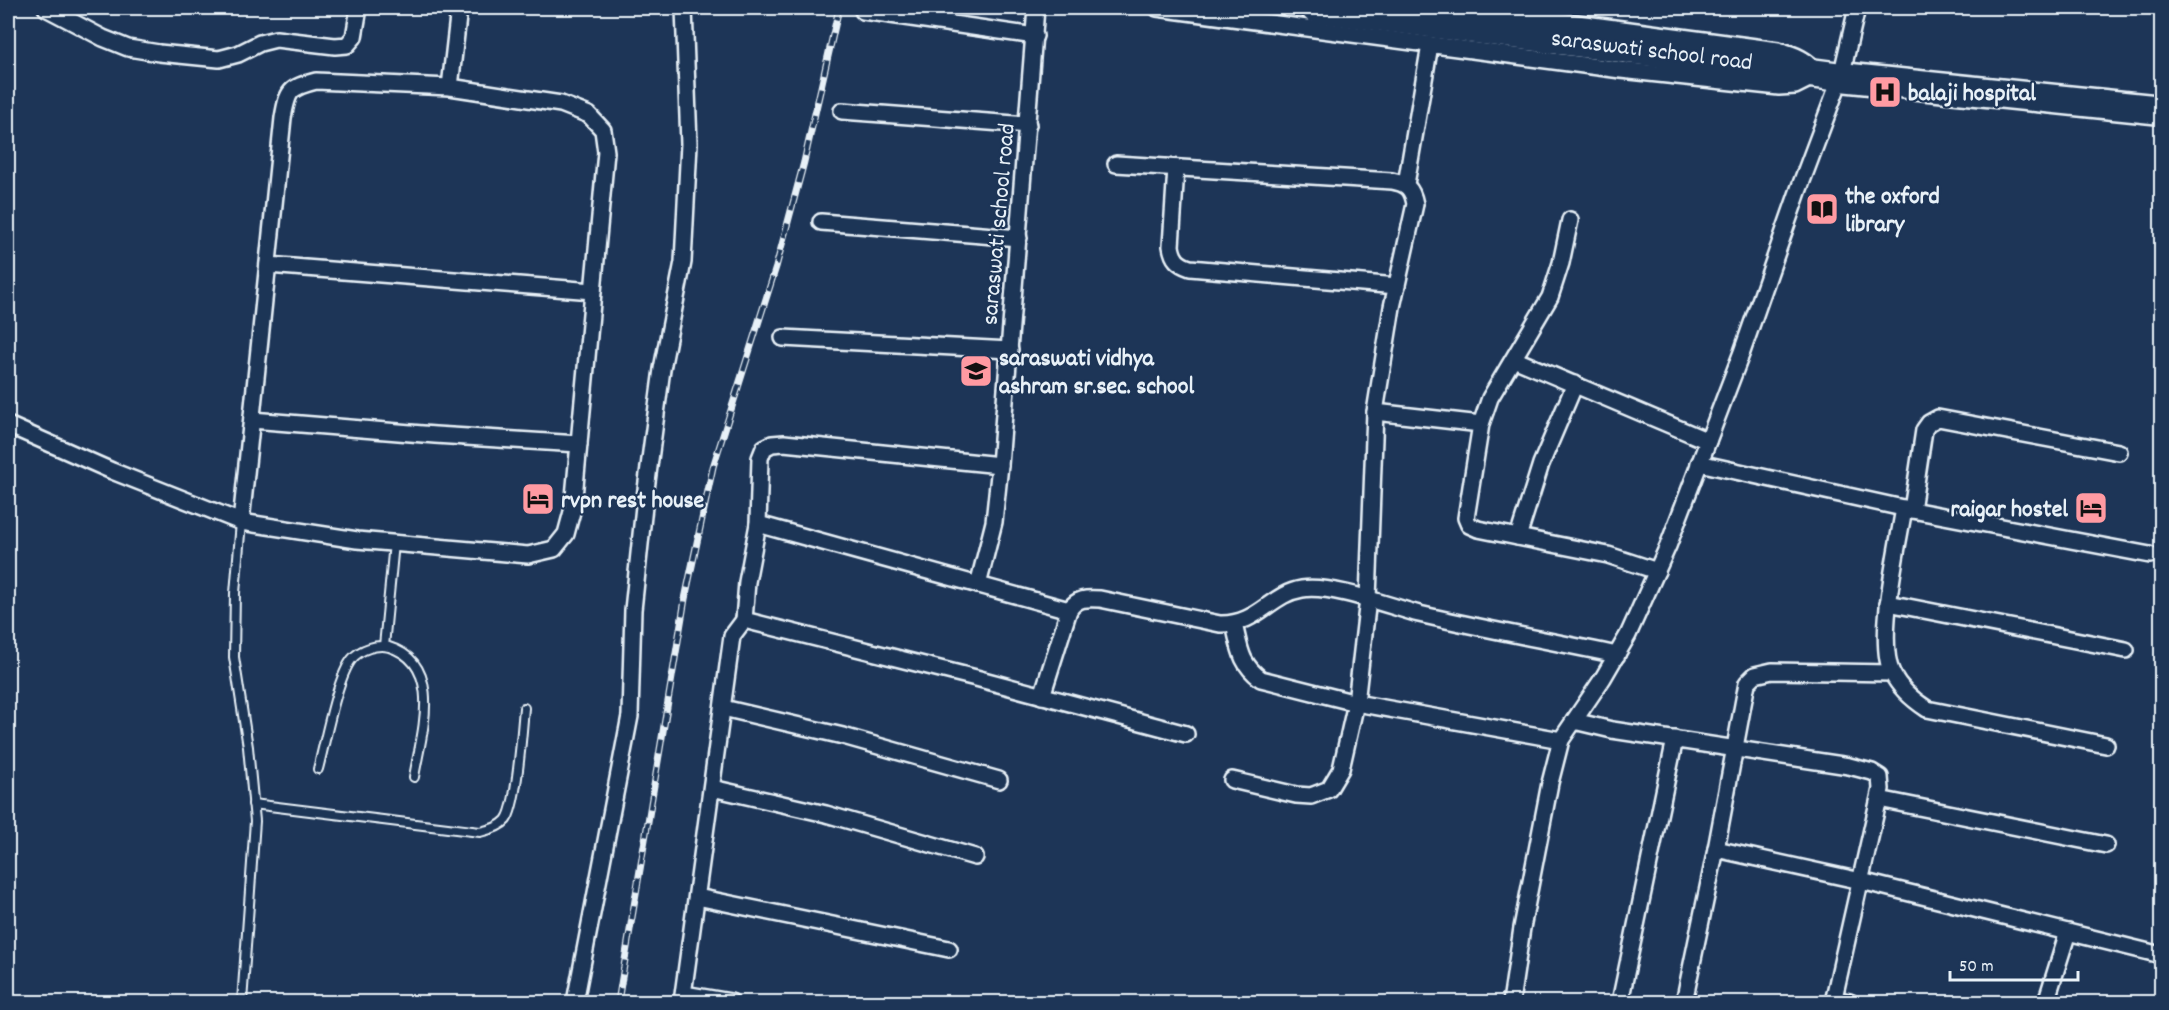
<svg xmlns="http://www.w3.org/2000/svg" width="2169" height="1010" viewBox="0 0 2169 1010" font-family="Dekko,sans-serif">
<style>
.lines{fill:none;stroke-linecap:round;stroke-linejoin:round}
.lane-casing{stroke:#e8f1f8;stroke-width:12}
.street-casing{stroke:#e8f1f8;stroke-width:20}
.highway-casing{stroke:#e8f1f8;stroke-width:33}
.lane{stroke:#1d3557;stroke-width:8}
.street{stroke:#1d3557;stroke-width:15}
.highway{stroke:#1d3557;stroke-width:28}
.rail-casing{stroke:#e8f1f8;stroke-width:7}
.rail{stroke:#1d3557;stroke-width:4.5;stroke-dasharray:14;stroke-linecap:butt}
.labels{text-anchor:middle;stroke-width:4.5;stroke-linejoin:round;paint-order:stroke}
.street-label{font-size:24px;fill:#e8f1f8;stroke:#1d3557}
.poi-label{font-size:24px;font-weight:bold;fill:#e8f1f8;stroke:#1d3557;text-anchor:start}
</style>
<rect width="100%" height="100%" fill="#1d3557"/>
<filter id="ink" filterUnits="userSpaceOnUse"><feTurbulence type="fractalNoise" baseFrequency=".0167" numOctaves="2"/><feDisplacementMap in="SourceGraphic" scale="12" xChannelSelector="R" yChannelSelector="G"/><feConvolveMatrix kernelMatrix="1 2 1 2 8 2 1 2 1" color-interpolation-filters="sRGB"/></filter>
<g filter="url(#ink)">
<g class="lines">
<!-- lane casing -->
<g class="lane-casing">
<g id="lane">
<path d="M241,522L235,593L234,657L248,747L255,821L242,1002"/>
<path d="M384,646L394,543"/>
<path d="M318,769C325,743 337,677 352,659C360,649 377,644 389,647C445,664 421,735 414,777"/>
<path d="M253,804L480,832C489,830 500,827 506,820C517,807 522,729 524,708"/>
</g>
</g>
<!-- street casing -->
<g class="street-casing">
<g id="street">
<path d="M46,8L103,38L128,48L159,53L219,59L238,54L260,43L276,39L335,46L347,45L354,37L359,8"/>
<path d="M1157,8L1621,70L1779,87L1795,86L1819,74C1807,59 1796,55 1778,50L1555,20L1446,8"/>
<path d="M863,11L1035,36"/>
<path d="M450,87L459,8"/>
<path d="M842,111L1028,125"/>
<path d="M1116,164L1392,181C1407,184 1412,188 1415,204L1392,307L1375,412L1368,599L1356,703L1341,769L1329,789L1311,796L1296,795L1232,780"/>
<path d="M1176,168L1171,246C1173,259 1178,264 1190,268L1397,286"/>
<path d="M1406,184L1430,45"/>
<path d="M1570,220L1561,263L1550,297L1490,398L1481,424L1466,518L1469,525L1478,529L1608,555L1657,571"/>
<path d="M821,222L1019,238"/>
<path d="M268,265L593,291"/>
<path d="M783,338L1010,350"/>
<path d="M1514,359L1708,441"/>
<path d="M1375,412L1481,424"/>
<path d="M252,420L435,435L579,444"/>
<path d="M8,425L112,471L241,522L357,540L528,555L554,549L566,534L573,508L606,152L603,130L589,115L561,104L450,87L316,81C289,88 288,90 283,118L241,522"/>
<path d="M1699,463L1912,510L2150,555"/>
<path d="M1904,508C1898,546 1876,640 1892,673C1900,689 1913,700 1927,709L2106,745"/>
<path d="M1912,510L1924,430L1929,423L1938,418L2119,452"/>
<path d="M758,524L1069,610"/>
<path d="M1518,537L1541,464L1575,384"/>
<path d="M978,585L994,522L1000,465L1036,8"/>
<path d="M1888,603L2126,650"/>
<path d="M744,620L747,582L758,524L760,458L764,448L772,444L784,443L1000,465"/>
<path d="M1234,624C1240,649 1240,663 1261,679L1356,703L1561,740"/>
<path d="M1042,696L1069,610C1077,598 1086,598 1100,599L1220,624C1258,625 1270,594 1302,589C1331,584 1389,606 1419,614C1484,629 1551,641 1617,655"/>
<path d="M723,708L843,736L999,780"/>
<path d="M1574,721L1612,730L1849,766L1872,772L1880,777L1881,789L1833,1002"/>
<path d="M712,788L826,814L975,857"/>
<path d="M1879,799L2106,845"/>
<path d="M1716,849L1861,881L2157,954L2162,958"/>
<path d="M697,897L949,949"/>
<path d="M684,994L731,1002"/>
<path d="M1834,999L1850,1002"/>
<path d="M575,1002L630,716L633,610L645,497L662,369L683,262L689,144L684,8"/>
<path d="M682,1002L732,636L744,620L976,678L1186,734"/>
<path d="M1511,1002L1522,928L1550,783L1561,740L1603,678L1628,635L1668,546L1742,352L1799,189L1841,77L1857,8"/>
<path d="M1620,1002L1675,739"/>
<path d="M1684,1002L1716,849L1747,683L1755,675L1772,671L1892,673"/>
<path d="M2046,1002L2068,932"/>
</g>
</g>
<!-- highway casing -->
<g class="highway-casing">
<path id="highway" d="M1315,8L1841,77L2162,110"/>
</g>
<!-- lane -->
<use href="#lane" class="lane"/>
<!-- street -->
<use href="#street" class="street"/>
<!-- highway -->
<use href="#highway" class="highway"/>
<!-- rail casing -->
<g class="rail-casing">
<path id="rail" d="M618,1002L685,599L713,467L776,267L804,162L839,8"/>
</g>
<!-- rail -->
<use href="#rail" class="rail"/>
</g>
</g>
<!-- icons -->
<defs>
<g id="hospital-square" transform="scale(1.725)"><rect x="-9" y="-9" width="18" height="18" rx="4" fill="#ff9aa2" stroke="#1d3557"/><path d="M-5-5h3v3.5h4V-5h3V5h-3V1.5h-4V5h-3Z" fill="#111"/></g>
<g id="library-square" transform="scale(1.725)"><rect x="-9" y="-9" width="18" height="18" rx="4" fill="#ff9aa2" stroke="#1d3557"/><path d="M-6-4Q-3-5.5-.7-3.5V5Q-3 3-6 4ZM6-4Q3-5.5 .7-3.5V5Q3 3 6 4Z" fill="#111"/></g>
<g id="school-square" transform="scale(1.725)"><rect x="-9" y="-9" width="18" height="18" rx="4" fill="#ff9aa2" stroke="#1d3557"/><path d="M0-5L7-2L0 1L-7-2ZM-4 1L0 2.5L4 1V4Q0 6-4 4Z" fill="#111"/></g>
<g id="hotel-square" transform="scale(1.725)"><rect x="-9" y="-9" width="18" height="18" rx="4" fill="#ff9aa2" stroke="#1d3557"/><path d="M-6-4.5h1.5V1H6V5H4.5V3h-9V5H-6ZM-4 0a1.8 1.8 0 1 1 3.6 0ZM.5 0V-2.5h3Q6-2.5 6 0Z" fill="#111"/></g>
</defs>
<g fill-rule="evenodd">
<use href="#hospital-square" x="1885" y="92"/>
<use href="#library-square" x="1822" y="209"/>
<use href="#school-square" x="976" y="371"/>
<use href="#hotel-square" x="538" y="499"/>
<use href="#hotel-square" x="2091" y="508"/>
</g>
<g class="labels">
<!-- street labels -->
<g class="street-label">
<text transform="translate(1652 49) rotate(7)" y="8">saraswati school road</text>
<text transform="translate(997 224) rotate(-85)" y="8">saraswati school road</text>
</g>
<!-- poi labels -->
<g class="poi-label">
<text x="1908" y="100">balaji hospital</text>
<text x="1845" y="203">the oxford<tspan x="1845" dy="28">library</tspan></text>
<text x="999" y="365">saraswati vidhya<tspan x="999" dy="28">ashram sr.sec. school</tspan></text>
<text x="561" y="507">rvpn rest house</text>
<text x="2068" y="516" text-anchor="end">raigar hostel</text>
</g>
</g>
<!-- margin -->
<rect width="2169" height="1010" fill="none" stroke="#1d3557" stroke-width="30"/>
<rect x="15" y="15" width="2139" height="980" fill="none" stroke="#e8f1f8" stroke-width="2" filter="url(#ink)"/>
<!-- scale -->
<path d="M1950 971v9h128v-9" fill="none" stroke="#e8f1f8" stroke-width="3"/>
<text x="1959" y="971" font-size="18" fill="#e8f1f8" stroke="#1d3557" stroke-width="4.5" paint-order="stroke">50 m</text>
</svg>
